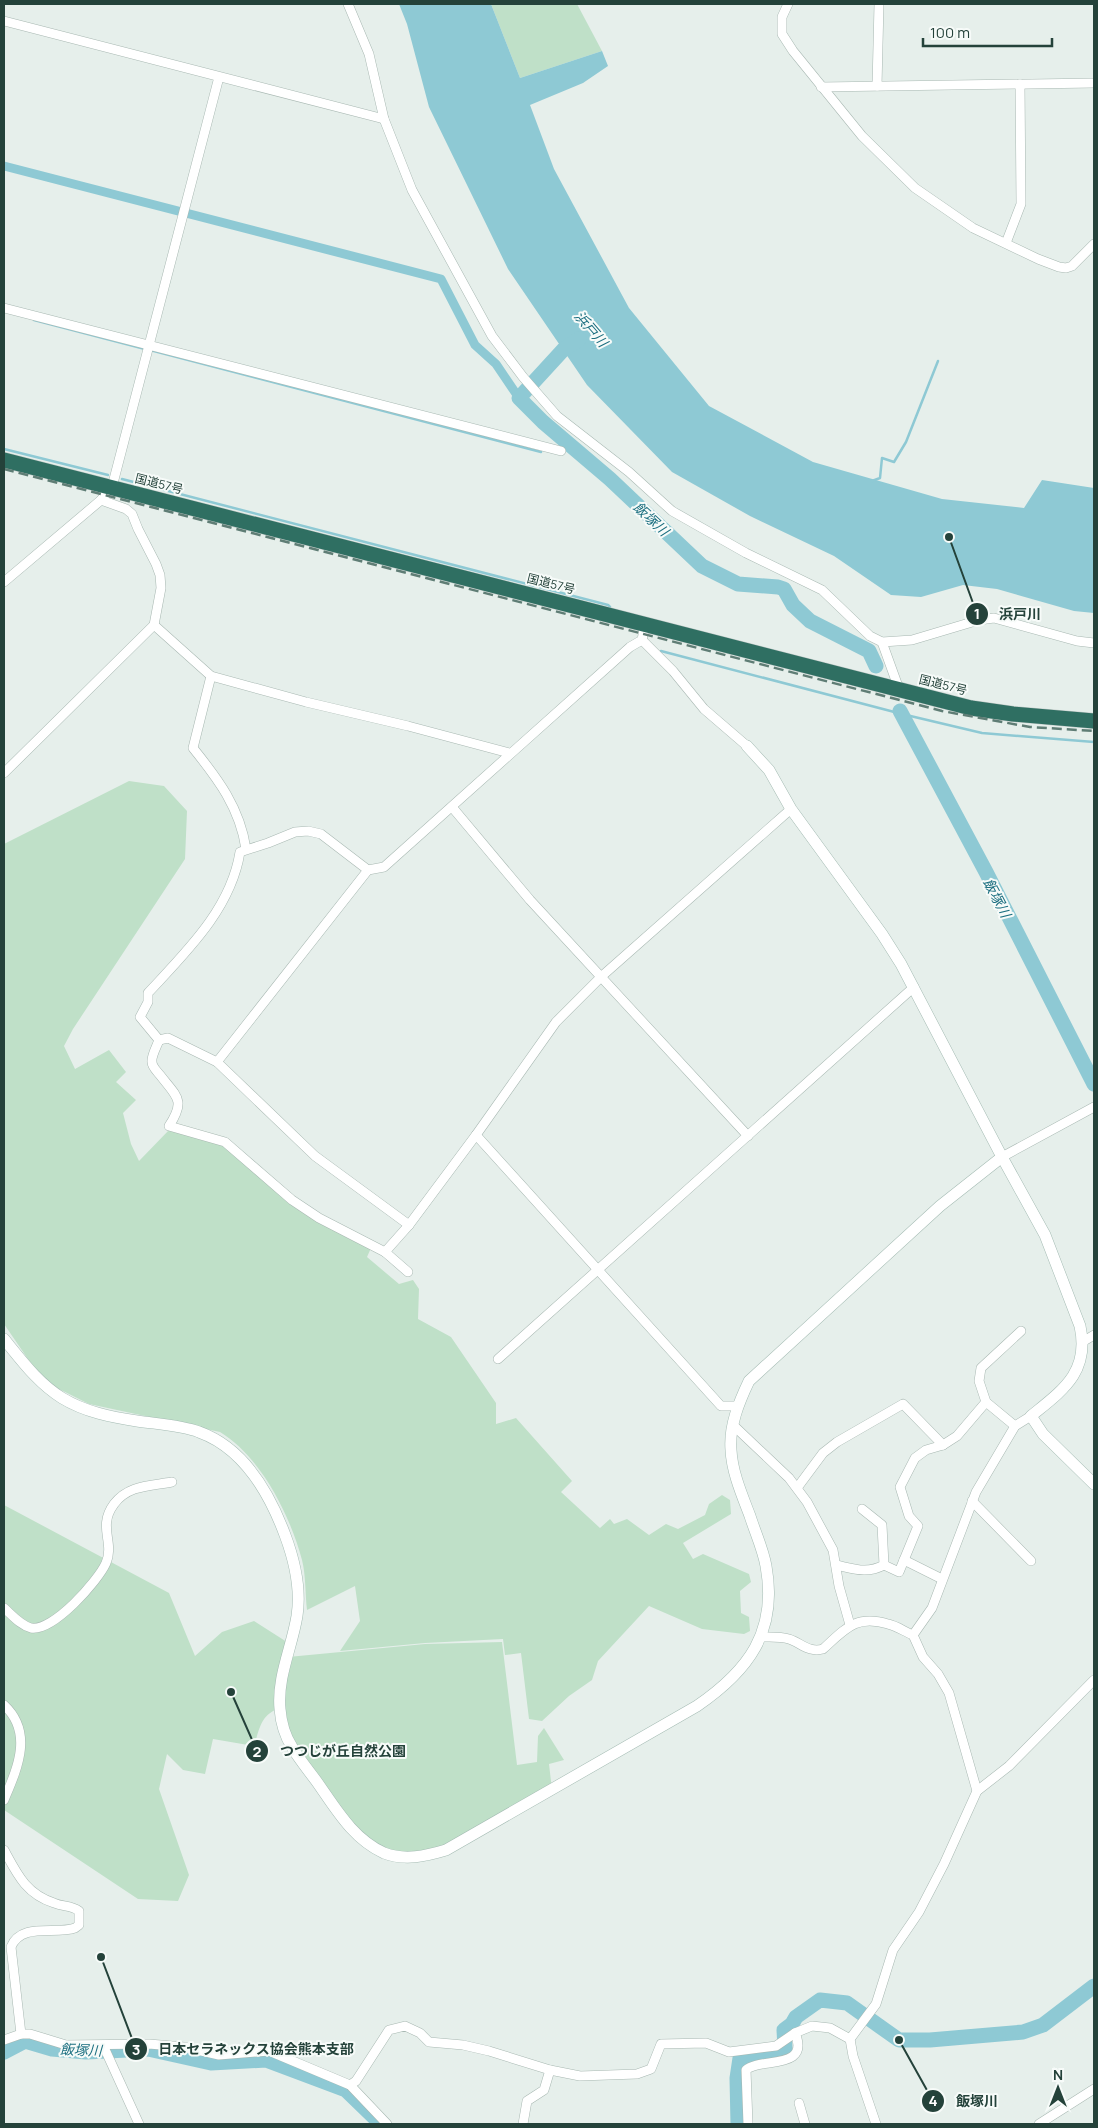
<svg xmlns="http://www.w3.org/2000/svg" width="1098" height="2128" viewBox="0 0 1098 2128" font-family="Manrope,'Noto Sans JP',sans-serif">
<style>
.green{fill:#bfe0c8}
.water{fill:#8ec9d4}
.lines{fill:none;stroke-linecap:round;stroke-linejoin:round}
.stream{stroke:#8ec9d4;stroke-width:2.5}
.canal{stroke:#8ec9d4;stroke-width:9}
.river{stroke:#8ec9d4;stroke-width:15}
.street-casing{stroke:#a8b8b2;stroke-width:10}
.secondary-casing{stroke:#a4bbb3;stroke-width:12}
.highway-casing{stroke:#c2cac8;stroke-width:16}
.street{stroke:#fff;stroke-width:9}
.secondary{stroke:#fff;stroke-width:11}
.highway{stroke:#2f6f62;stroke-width:15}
.rail{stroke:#5f7d75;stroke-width:2.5;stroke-dasharray:10 5;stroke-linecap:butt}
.labels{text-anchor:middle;stroke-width:4;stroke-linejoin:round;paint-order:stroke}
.street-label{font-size:12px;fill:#24423a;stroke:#f7fbf9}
.water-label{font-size:14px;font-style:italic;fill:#1c6f80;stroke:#f7fbf9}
.leader{fill:none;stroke:#24423a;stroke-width:2}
.callout-dot{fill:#24423a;stroke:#f7fbf9;stroke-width:2}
.mark-label{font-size:15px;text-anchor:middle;font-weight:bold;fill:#fff}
.callout-label{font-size:14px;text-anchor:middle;font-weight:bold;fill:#24423a;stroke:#f7fbf9;stroke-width:4;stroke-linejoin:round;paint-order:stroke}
</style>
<rect width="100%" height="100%" fill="#e6efeb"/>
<!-- green -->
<g class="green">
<path d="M491,4H577L602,51L520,78Z"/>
<path d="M129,781L164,786L187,811L185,859L73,1029L64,1046L75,1069L109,1050L126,1072L116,1082L136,1100L123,1113L131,1144L139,1161L170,1129L224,1144L291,1203L371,1248L367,1257L399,1284L413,1280L419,1289L418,1319L451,1337L496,1403V1424L516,1418L572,1481L561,1492L600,1528L610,1519L614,1524L627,1519L649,1535L666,1524L678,1529L705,1515L709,1504L722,1495L730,1500L731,1514L683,1543L693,1559L703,1554L749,1574L751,1582L740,1591L741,1613L749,1617L750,1631L744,1634L702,1629L649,1606L598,1661L592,1680L569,1696L542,1721L529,1719L521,1653L505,1655L503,1639L425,1643L340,1651L360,1621L355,1586L307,1610C305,1594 306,1576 302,1560C290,1515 261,1457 220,1432L89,1404L43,1381L4,1324V844Z"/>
<path d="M4,1505L169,1593L195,1656L222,1632L254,1621L290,1644L288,1657L425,1644L502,1642L517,1765L537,1762L538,1736L544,1728L564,1760L549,1764L552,1790L446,1850L415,1857L368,1844L291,1746L279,1708C260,1716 260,1728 254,1746L213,1739L205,1774L183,1770L167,1754L159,1789L189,1875L178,1901L138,1899L4,1810Z"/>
</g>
<!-- water -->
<path class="water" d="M399,4H491L520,78L602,51L608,66L583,83L530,105L554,169L629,308L709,406L813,462L942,499L1024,508L1042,480L1094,488V613L1074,611L997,589L963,585L921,597L891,595L834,556L750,516L672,472L587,385L508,269L429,107L407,24Z"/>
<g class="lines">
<!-- stream -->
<g class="stream">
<path d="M34,320L145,349"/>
<path d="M150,350L541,452"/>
<path d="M4,449L108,475"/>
<path d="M122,479L608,605L610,607"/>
<path d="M872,481L880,478L882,458L894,462L906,442L938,361"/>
<path d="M661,651L902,714L982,733L1094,742"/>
</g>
<!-- canal -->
<path class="canal" d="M4,166L441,279L475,345L496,364L519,398"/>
<!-- river -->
<g class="river">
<path d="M579,339L563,350L519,398L543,422L610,479L702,566L738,584L778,587L784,589L793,605L810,621L869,651L876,666"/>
<path d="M900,711L986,872L1094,1084"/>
<path d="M4,2052L25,2041L52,2049L86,2052L148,2049L211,2063L266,2060L346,2090L381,2124"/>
<path d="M738,2124L737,2078L740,2058L781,2052L785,2048L784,2030L792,2024L796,2017L820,2000L847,2003L899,2040H930L1023,2032L1043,2025L1094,1986"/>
</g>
<!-- street casing -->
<g class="street-casing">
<g id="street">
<path d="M348,4L369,54L384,119L412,190L492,336L523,377L557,416L629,472L672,511L746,553L822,590L870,636L882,642L912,640L979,620L994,618L1077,641L1094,643"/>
<path d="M788,4L782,17V34L793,51L862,136L915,188L973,228L1038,259L1059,267L1066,268L1072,266L1094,244"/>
<path d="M4,21L384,119"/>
<path d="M877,86L879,4"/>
<path d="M821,87L1094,83"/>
<path d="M1006,243L1021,204L1020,84"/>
<path d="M4,308L561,451"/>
<path d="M4,582L101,500L112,487L219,77"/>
<path d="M154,625L211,676L306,702L408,726L509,753"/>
<path d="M642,640L673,671L704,709L747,746"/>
<path d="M882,642L899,689"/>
<path d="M211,676L193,748C218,779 240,808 246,849"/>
<path d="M4,773L154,625L161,588L160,575L156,564L138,529L132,514L126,509L101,500"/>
<path d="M452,807L530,900L748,1136"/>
<path d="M159,1040L140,1017L148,1002V993C186,952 231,909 240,852L268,843L295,832L308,831L321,834L368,870"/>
<path d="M159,1040C157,1046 151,1056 152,1062C152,1067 157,1071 160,1075C177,1097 186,1100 169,1126L225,1142L292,1200L319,1218L385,1252"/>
<path d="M159,1040L168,1038L217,1062L315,1156L409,1225"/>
<path d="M217,1062L368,870L384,867L630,647L642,640L645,624"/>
<path d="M476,1135L721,1406H737"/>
<path d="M1002,1157L1094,1107"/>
<path d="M408,1272L385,1252L409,1225L476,1135L556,1022L602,976L791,809"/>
<path d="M1084,1341L1094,1335"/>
<path d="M498,1359L914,987"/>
<path d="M733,1425L789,1478L807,1502L833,1550L839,1586L850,1625"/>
<path d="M1015,1426L986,1402L979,1381L981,1368L1021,1331"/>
<path d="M797,1488L823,1453L837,1442L903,1404L943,1445L957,1436L986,1402"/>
<path d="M972,1501L1031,1561"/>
<path d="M904,1560L918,1526L909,1516L900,1487L915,1458L926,1450L943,1445"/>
<path d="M836,1565C855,1569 867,1574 884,1565L882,1525L862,1509"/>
<path d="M884,1565L899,1572L904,1560L942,1579"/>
<path d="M4,1608C12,1615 20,1625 31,1628C53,1632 98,1581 106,1563C115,1542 97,1527 114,1504C128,1485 150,1486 172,1482"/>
<path d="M913,1635L932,1608L976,1492L1015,1426L1031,1416"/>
<path d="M760,1637C770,1637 779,1636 789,1639C801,1643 809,1653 823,1649C845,1629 856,1614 888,1624C897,1626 905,1632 913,1635L923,1657L938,1674L949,1693L977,1791"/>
<path d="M4,1705C34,1733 17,1769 4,1800"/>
<path d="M4,1850C17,1874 26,1894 54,1903C63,1907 71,1905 79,1911V1925L75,1928C55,1935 21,1922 11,1947L21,2034"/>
<path d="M850,2039L876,2004L893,1950L919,1912L944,1864L977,1791L1009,1766L1094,1680"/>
<path d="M4,2040L21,2034H30L66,2045L149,2044L184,2047L219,2055L269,2051L350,2085L387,2124"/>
<path d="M103,2045L139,2124"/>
<path d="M350,2085L356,2081L389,2030L405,2026L420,2033L429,2042L463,2045L489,2051L550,2070L580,2076L637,2074L651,2069L661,2044L706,2043L729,2052L776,2046L795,2033L812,2026L830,2028L850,2039L853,2056L876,2124"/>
<path d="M799,2103L805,2124"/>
<path d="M523,2124L527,2101L544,2090L550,2070"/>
<path d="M748,2124L746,2070C759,2057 811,2071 795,2033"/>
<path d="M1039,2124L1094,2089"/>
</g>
</g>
<!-- secondary casing -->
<g class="secondary-casing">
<g id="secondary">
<path d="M747,746L769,770L791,809L882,934L901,964L1002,1157L1045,1235L1080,1326C1090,1372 1063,1390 1031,1416L1043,1434L1094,1484"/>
<path d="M4,1339C22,1361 38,1383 62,1398C85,1412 111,1417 137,1421C157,1424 181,1425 199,1432C244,1448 269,1492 285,1535C294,1559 301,1590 297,1616C292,1647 277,1677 280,1709C281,1722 285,1736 292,1747C299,1759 309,1771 317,1782C336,1809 353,1839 384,1853C405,1861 426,1856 446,1850L697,1706C748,1671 778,1632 766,1566C763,1549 755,1532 750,1516C742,1495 732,1472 731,1450C729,1426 739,1402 749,1381L940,1206L1002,1157"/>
</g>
</g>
<!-- highway casing -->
<g class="highway-casing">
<path id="highway" d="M4,460L971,708L1013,714L1094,721"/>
</g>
<!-- street -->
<use href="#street" class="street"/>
<!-- secondary -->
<use href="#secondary" class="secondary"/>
<!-- highway -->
<use href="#highway" class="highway"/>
<!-- rail -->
<path class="rail" d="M4,469L942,711L1030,727L1094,731"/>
</g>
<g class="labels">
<!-- street labels -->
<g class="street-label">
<text transform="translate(159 484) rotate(14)" y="4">国道57号</text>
<text transform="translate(551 584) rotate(14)" y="4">国道57号</text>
<text transform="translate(943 685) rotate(14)" y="4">国道57号</text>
</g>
<!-- water labels -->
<g class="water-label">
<text transform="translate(591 329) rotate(49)" y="5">浜戸川</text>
<text transform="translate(651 519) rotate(43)" y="5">飯塚川</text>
<text transform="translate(997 898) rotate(62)" y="5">飯塚川</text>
<text transform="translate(81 2050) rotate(2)" y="5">飯塚川</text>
</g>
</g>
<!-- callouts -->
<path class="leader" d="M949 537L977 614M231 1692L257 1751M101 1957L136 2049M899 2040L933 2101"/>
<g class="callout-dot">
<circle cx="949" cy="537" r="5"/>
<circle cx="231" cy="1692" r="5"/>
<circle cx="101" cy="1957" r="5"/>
<circle cx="899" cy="2040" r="5"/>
<circle cx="977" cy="614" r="12"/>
<circle cx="257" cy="1751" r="12"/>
<circle cx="136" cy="2049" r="12"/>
<circle cx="933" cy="2101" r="12"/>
</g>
<g class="mark-label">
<text x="977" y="619">1</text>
<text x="257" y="1757">2</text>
<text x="136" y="2055">3</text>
<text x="933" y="2106">4</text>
</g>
<g class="callout-label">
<text x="1020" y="619">浜戸川</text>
<text x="343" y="1756">つつじが丘自然公園</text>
<text x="256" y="2054">日本セラネックス協会熊本支部</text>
<text x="977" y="2106">飯塚川</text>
</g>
<!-- border -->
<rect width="1098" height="2128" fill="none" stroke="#24423a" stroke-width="10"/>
<!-- north arrow -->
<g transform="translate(1058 2088)" stroke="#f7fbf9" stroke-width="4" paint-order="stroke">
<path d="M0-4L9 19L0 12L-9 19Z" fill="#24423a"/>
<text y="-8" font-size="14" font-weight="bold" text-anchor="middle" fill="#24423a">N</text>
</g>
<!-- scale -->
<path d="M923 38v8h129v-8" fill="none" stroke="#24423a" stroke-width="2.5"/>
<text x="930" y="38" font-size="15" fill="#24423a" stroke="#f7fbf9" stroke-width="4" paint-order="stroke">100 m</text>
</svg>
